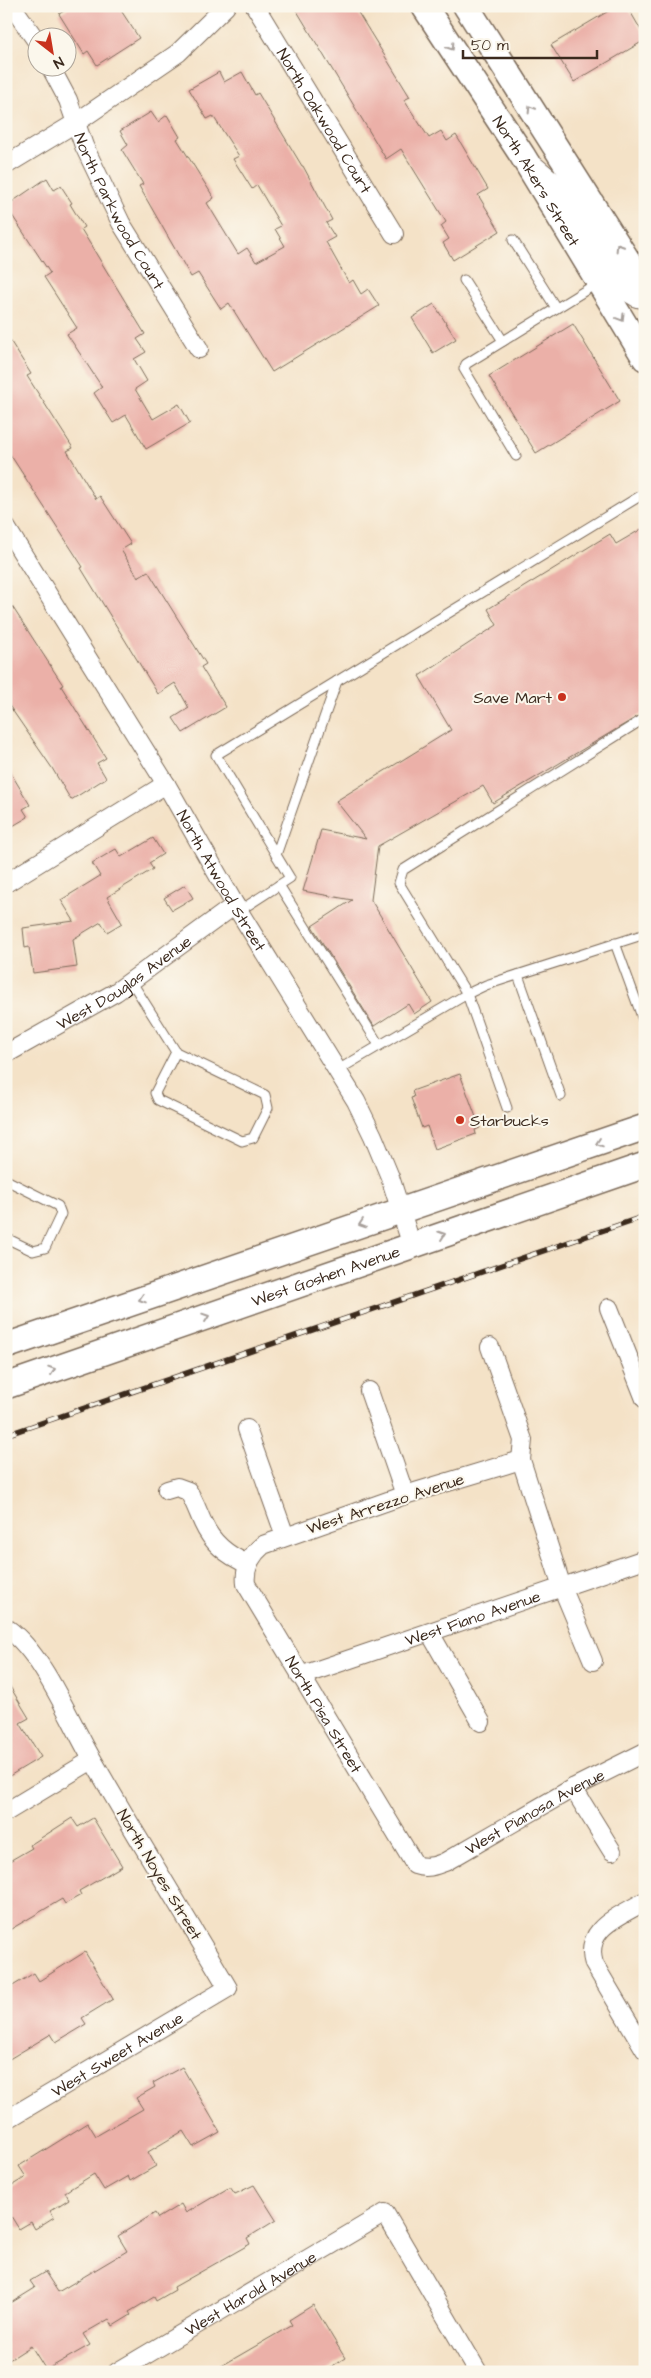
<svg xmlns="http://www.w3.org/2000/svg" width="651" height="2378" viewBox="0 0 651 2378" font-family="'Architects Daughter',sans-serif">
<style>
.building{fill:#ebb0a8}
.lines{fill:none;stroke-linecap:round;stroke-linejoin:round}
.lane-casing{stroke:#7c6a59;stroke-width:11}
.street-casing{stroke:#7c6a59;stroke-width:20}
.secondary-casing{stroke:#7c6a59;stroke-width:28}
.lane{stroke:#fff;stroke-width:9}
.street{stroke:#fff;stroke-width:18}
.secondary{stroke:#fff;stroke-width:25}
.rail-casing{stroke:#3b2a1e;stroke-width:5.5}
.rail{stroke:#fbf7ec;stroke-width:4;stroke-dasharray:11;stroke-linecap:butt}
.oneway{stroke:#a79f9a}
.poi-dot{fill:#c8321e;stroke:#fbf7ec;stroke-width:2}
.labels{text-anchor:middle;stroke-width:4;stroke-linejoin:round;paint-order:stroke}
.street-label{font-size:16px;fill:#3b2a1e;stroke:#fbf7ec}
.poi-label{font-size:16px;fill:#3b2a1e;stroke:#fbf7ec;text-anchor:end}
</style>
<rect width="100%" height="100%" fill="#fbf7ec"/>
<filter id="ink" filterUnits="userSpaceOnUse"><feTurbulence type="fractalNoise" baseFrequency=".02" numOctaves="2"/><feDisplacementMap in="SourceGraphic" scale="10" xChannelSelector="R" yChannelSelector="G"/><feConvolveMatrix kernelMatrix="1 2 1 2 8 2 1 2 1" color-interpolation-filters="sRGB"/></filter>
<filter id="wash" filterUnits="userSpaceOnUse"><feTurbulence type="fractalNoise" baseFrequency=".0096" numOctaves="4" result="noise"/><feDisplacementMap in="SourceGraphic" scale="20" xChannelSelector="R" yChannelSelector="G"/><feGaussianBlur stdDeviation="1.12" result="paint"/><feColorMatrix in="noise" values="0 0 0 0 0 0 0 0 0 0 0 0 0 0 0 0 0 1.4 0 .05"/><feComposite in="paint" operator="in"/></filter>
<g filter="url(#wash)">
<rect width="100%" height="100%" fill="#f4e2c7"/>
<g id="blocks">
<!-- building -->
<g class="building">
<path d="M72,6H118L139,38L97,65L88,51L84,54L59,14Z"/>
<path d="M294,6H354L410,97L404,100L429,138L441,131L447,141L456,135L488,189L478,195L500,231L453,260L443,243L449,239L441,226L446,222L401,149L386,159Z"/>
<path d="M617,6H627L645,37V40L574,82L551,45Z"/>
<path d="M219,72L224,82L242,72L255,95L258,93L302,166H303L332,220L326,223L335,237L326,242L349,283L353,280L361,294L368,289L379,306L272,372L229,303L221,309L198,273L191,277L139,186L143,184L122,150L128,145L120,131L151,112L158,122L167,115L180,137L177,139L214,198L207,203L238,254L247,248L256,262L285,246L275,229L281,226L257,185L252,189L233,159L239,156L213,116L207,119L189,89Z"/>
<path d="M47,178L54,190L61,186L72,203L70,204L84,227L81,229L145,334L137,339L146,352L134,359L147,381L135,389L153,419L179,404L190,423L146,449L126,415L113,423L94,393L102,387L67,334L77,328L44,277L50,273L6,206Z"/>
<path d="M434,304L456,339L433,353L412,318Z"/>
<path d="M573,324L620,401L536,453L489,376Z"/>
<path d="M6,334L31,374L27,376L73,448L67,451L96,499L100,496L131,544L121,550L138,577L148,571L206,664L201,667L226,707L183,733L173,718L189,708L175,683L158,694L81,568L83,567L6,448Z"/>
<path d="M645,527V712L493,803L483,786L378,846L371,900L432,1002L414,1014L408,1004L374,1026L312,926L352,900L303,891L321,830L366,839L336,801L451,730L419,676L497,625L488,609L610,534L616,544Z"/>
<path d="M6,597L63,685L61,686L106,758L97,763L106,778L71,800L52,768L6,701Z"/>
<path d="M6,765L30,805L23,809L28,817L6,830Z"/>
<path d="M153,838L163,854L149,863L153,869L107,897L122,923L107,932L101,922L73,939L77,967L33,973L29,947L25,948L23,928L74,921L61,900L100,876L92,863L116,849L121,857Z"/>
<path d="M185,885L193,898L172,910L164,898Z"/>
<path d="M460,1074L480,1128L475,1130L476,1134L435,1149L427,1126L422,1128L411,1098L414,1097L412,1091Z"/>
<path d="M6,1680L29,1718L20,1723L41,1757L6,1778Z"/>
<path d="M72,1818L78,1827L93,1818L122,1866L79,1891L81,1895L65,1904L62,1899L6,1932V1863L32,1848L30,1845Z"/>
<path d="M85,1952L113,1999L82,2018L86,2024L56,2042L51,2034L6,2061V1990L34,1973L39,1981Z"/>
<path d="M182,2067L220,2132L193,2147L183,2131L148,2152L156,2166L130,2181L128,2176L104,2190L94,2174L65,2192L69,2199L50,2211L54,2217L35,2229L31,2222L19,2229L6,2208V2189L26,2177L19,2166L88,2123L96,2136L143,2109L136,2098L155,2087L153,2083Z"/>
<path d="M254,2185L276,2220L247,2238L250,2244L174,2287L175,2290L156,2301L154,2297L129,2312L131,2315L113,2326L109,2319L83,2334L90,2345L46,2370L31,2346L6,2362V2306L35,2288L30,2281L45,2272L58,2292L127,2251L118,2236L155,2213L158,2218L181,2204L186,2213L230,2187L235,2194Z"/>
<path d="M313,2305L345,2358L323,2372H211L292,2325L289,2320Z"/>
</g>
</g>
</g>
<g filter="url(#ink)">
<use href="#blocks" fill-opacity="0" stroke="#7c6a59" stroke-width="1"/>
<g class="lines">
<!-- lane casing -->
<g class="lane-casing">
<g id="lane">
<path d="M513,240L556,308"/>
<path d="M464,280L503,341"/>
<path d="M516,456L464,369L466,364L599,282"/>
<path d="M276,855L337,681"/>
<path d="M279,885L379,1045"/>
<path d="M239,911L290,878L216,755L645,493"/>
<path d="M615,943L645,1025"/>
<path d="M518,975L561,1096"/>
<path d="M131,981L176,1052L155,1093L158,1100L242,1141L253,1138L268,1108L265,1095L176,1052"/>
<path d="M338,1070L467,994L486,985L645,934"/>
<path d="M507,1108L467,994L399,883L403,870L645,718"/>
<path d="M6,1180L58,1206L61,1214L45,1248L33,1251L6,1238"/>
</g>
</g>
<!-- street casing -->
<g class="street-casing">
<g id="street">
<path d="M12,6L38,43"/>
<path id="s1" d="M255,6L394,234"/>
<path id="s2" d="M51,68L68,100L84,146L121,223L199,349"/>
<path d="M6,165L77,122L178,53L226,6"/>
<path d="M534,165L553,181L627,292L637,298L645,299"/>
<path id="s3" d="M6,527L166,784L235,905L356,1101L373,1136L390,1177L412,1246"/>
<path d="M6,883L166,784"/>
<path id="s4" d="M6,1054L116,992L235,905"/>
<path d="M609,1308L645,1399"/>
<path d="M490,1347L523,1440L521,1460L562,1587L593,1661"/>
<path d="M369,1391L405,1495"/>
<path d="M247,1429L285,1536"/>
<path id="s5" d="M521,1460L405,1495L263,1545C251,1555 244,1568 246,1584L415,1865C426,1869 435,1866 445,1862L573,1788L645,1752"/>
<path d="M167,1490L177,1487L188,1491C194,1500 198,1512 203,1523C212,1543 228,1556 248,1564"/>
<path d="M430,1633L481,1722"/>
<path id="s6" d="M300,1676L645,1559"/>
<path d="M573,1788L612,1851"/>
<path d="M6,1812L92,1760"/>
<path d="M645,1901C619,1917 583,1928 594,1964L645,2050"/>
<path id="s7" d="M6,2120L228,1988C183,1912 136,1836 92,1759C69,1720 44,1655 8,1629"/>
<path id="s8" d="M117,2372L385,2213L478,2372"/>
</g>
</g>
<!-- secondary casing -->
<g class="secondary-casing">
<g id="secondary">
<path id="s9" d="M424,6L522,155L645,358"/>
<path d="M466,6L645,288"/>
<path d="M6,1346L645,1127"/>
<path id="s10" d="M6,1386L645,1165"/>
</g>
</g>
<!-- lane -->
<use href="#lane" class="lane"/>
<!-- street -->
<use href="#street" class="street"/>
<!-- secondary -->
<use href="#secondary" class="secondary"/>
<!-- rail casing -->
<g class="rail-casing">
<path id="rail" d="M6,1435L645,1216"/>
</g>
<!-- rail -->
<use href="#rail" class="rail"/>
</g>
<!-- one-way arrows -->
<defs><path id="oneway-chevron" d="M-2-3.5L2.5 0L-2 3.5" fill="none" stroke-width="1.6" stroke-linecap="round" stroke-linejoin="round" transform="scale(1.25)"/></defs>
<g class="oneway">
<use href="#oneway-chevron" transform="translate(451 47) rotate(57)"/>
<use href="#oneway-chevron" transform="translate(531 109) rotate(-122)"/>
<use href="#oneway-chevron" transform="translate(619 247) rotate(-122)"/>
<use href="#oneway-chevron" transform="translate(621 318) rotate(59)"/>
<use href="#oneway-chevron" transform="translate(599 1143) rotate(161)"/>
<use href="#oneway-chevron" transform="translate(362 1224) rotate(161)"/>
<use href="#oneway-chevron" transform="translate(442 1235) rotate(-19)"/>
<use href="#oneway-chevron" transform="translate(142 1299) rotate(161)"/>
<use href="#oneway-chevron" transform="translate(206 1317) rotate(-19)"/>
<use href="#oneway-chevron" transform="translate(52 1370) rotate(-19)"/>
</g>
</g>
<!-- markers -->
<g class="poi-dot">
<circle cx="562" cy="697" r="5"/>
<circle cx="460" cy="1120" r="5"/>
</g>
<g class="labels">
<!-- street labels -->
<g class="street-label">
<text dy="6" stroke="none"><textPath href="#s1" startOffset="134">North Oakwood Court</textPath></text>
<text dy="6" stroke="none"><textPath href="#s9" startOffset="208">North Akers Street</textPath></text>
<text dy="6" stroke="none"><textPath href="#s2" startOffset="159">North Parkwood Court</textPath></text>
<text dy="6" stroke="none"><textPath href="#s3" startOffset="414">North Atwood Street</textPath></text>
<text dy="6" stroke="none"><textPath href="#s4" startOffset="138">West Douglas Avenue</textPath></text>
<text dy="6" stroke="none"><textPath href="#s10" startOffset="338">West Goshen Avenue</textPath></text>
<text transform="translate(385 1503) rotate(-18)" y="6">West Arrezzo Avenue</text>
<text dy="6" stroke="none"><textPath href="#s6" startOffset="182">West Fiano Avenue</textPath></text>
<text dy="6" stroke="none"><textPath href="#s5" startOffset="468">North Pisa Street</textPath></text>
<text dy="6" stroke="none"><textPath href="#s5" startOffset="778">West Pianosa Avenue</textPath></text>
<text transform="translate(160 1874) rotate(59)" y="6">North Noyes Street</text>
<text dy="6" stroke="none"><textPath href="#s7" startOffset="129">West Sweet Avenue</textPath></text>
<text dy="6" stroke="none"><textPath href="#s8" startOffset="155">West Harold Avenue</textPath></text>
</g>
<!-- poi labels -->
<g class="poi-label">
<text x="552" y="703">Save Mart</text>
<text x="470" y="1126" text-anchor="start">Starbucks</text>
</g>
</g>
<!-- margin -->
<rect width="651" height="2378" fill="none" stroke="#fbf7ec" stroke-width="25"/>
<!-- north arrow -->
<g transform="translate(52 52) rotate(149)"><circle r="24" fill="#fbf7ec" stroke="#aea59a"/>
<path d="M0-4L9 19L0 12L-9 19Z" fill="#c8321e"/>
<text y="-8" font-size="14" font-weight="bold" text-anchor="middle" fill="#3b2a1e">N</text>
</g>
<!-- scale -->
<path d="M463 50v8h134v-8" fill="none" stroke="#3b2a1e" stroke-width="2.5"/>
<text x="471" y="50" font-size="15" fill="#3b2a1e" stroke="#fbf7ec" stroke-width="4" paint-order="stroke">50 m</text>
</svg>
